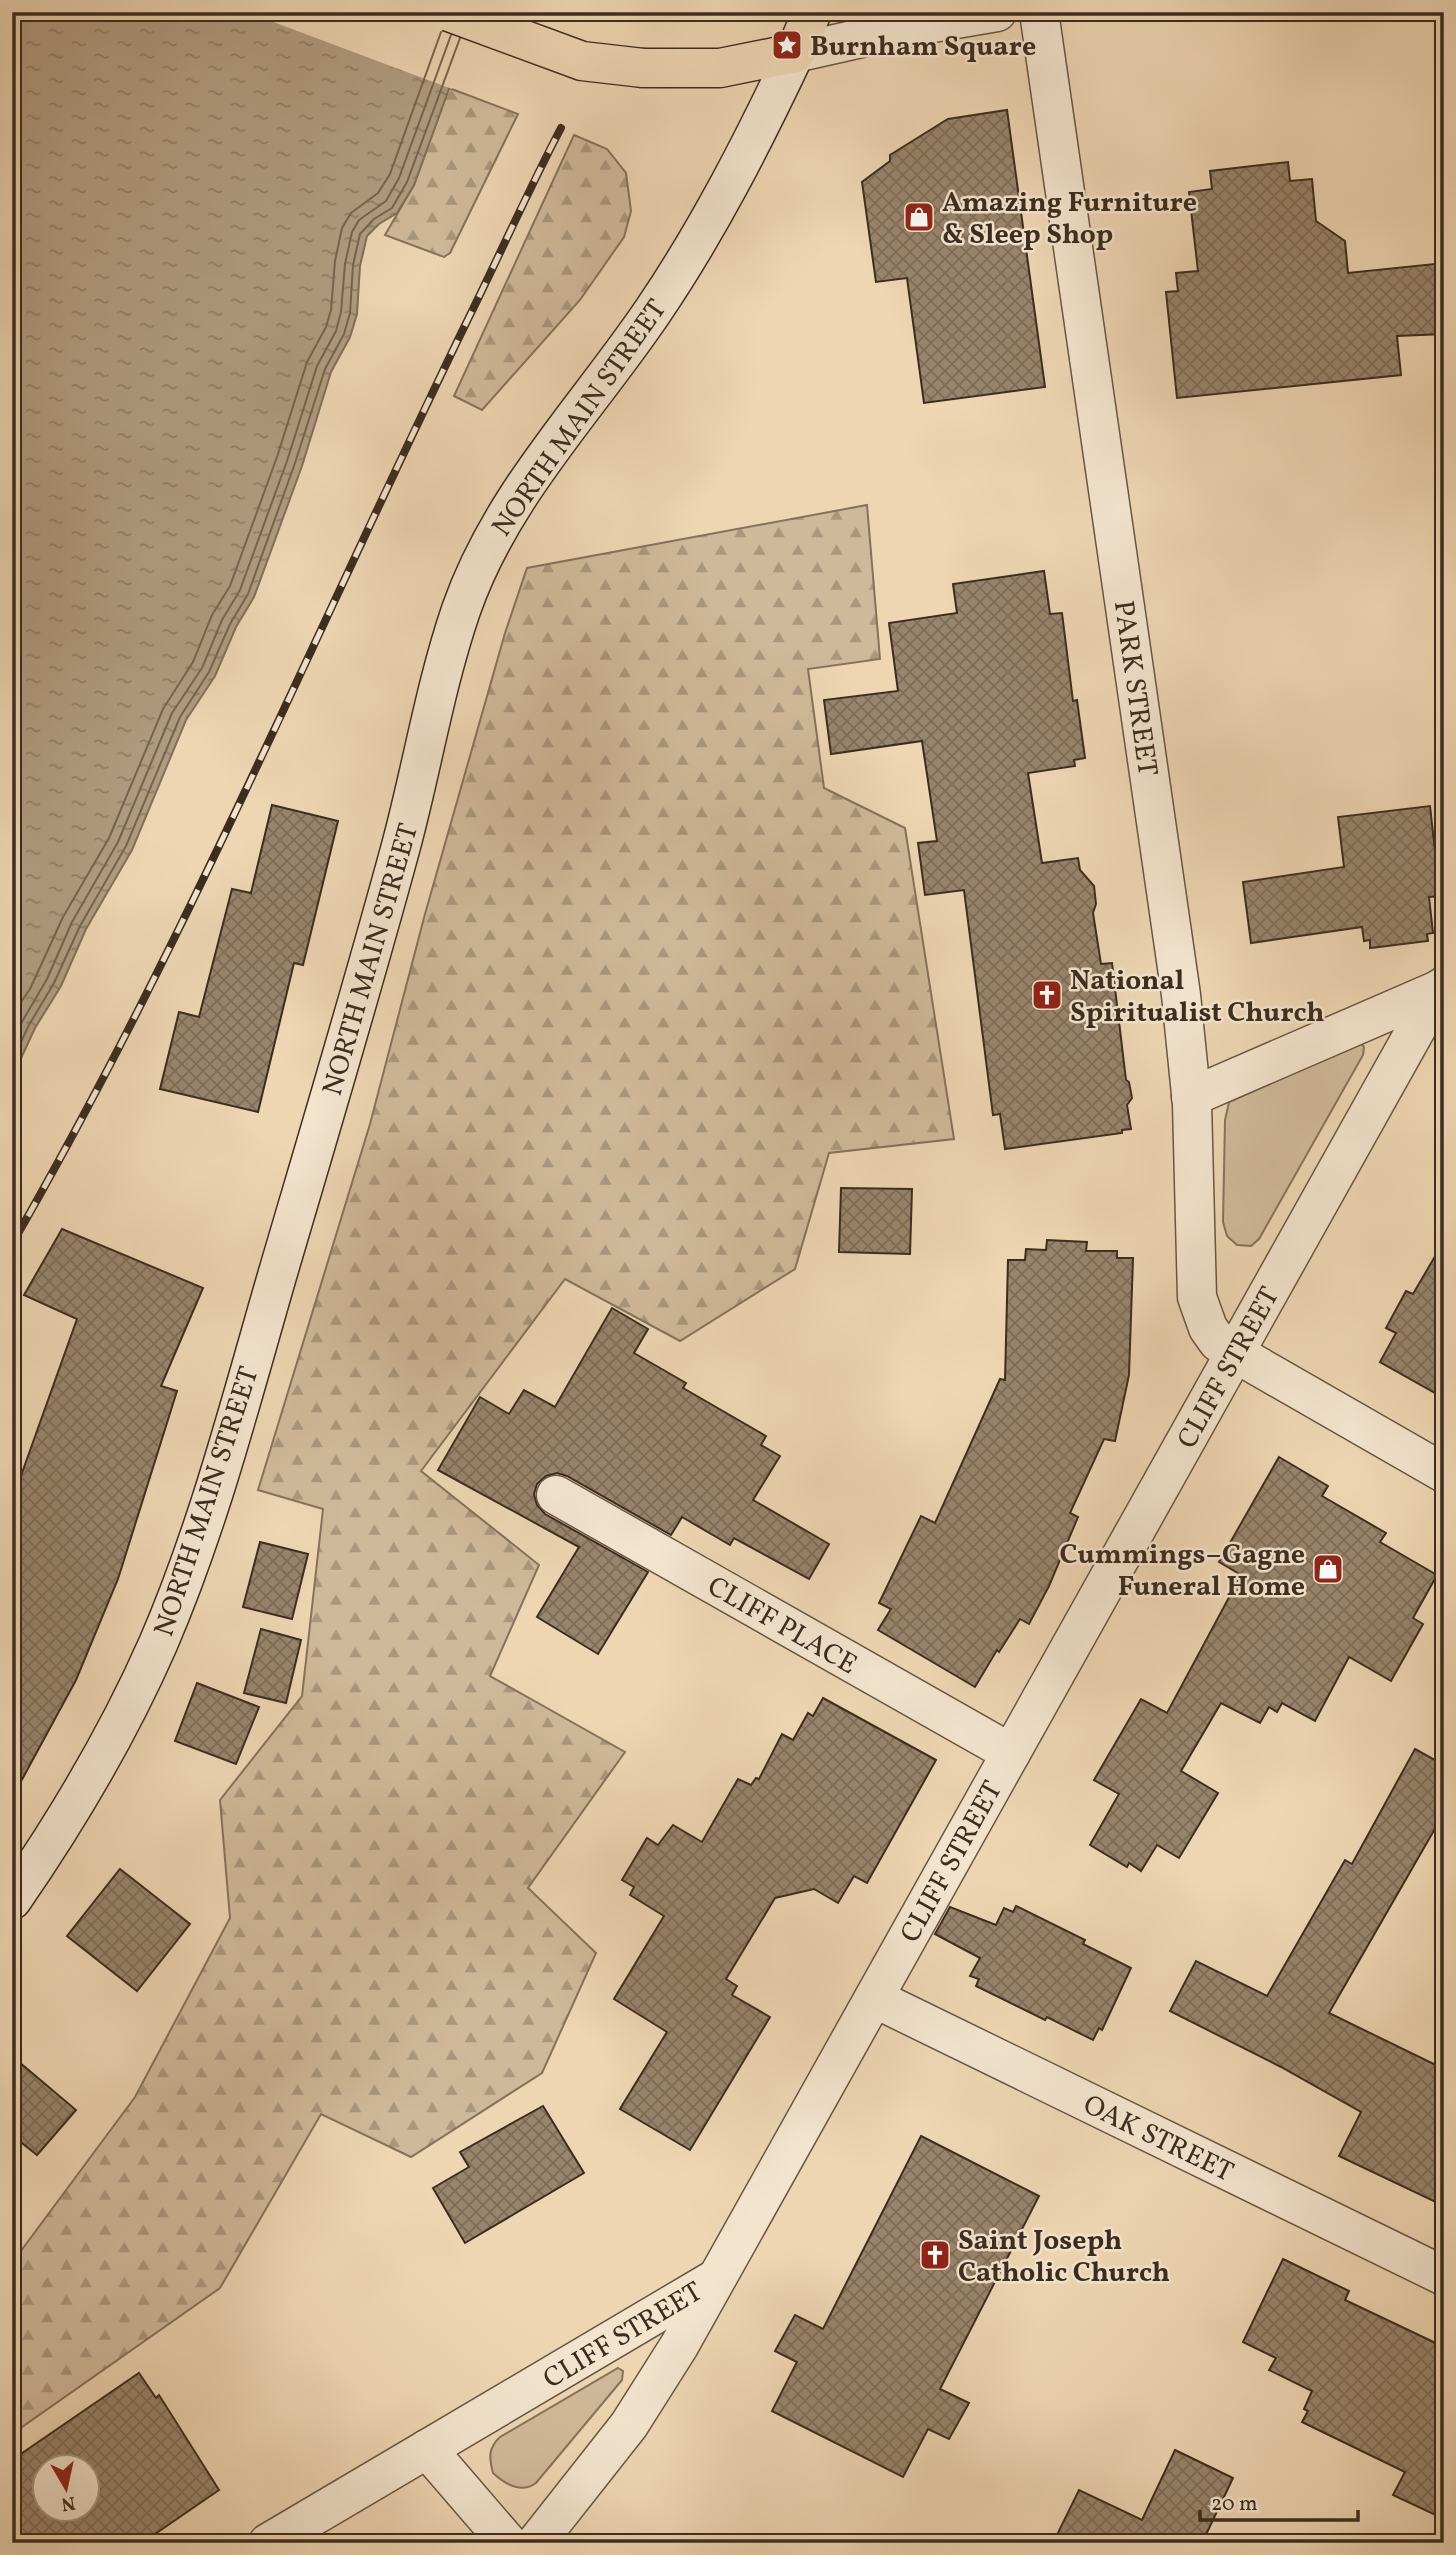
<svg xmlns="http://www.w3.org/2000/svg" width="1456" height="2555" viewBox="0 0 1456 2555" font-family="Vollkorn,serif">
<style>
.green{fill:#d0b99a;stroke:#86725c;stroke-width:2}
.forest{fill:url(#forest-firs);stroke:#86725c;stroke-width:2}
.water{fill:url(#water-ripples);stroke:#826f5a;stroke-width:2}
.pier{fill:#eed6b3}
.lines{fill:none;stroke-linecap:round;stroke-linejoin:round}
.shore{stroke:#766450;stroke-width:2}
.building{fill:url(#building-cross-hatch);stroke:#3c2c1f;stroke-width:2;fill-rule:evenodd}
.minor-casing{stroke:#685644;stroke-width:41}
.secondary-casing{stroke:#3c2c1f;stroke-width:41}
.trunk-casing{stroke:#3c2c1f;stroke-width:41}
.minor{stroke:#f4e4ce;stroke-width:38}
.secondary{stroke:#f4e4ce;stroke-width:38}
.trunk{stroke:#eed6b3;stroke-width:38}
.rail-casing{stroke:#3c2c1f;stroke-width:8}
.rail{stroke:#f4e4ce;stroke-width:5;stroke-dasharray:16;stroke-linecap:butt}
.trunk-bridge-casing{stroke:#3c2c1f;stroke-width:41;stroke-linecap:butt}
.trunk-bridge{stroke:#eed6b3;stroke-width:38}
.labels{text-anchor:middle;stroke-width:5;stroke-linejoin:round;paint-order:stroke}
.poi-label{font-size:28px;font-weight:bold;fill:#3c2c1f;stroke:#f4e4ce;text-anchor:start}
.street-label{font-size:28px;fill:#3c2c1f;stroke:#f4e4ce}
</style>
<defs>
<pattern id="forest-firs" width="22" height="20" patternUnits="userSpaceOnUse" patternTransform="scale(1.75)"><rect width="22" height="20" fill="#d0b99a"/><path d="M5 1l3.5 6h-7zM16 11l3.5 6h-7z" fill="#aa977d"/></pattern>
<pattern id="water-ripples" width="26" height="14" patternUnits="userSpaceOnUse" patternTransform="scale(1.75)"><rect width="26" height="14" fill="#b19c81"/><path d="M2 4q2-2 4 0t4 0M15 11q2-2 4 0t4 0" fill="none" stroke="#917f69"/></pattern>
<pattern id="building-cross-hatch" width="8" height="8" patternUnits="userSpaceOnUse" patternTransform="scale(1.75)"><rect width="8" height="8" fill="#99846c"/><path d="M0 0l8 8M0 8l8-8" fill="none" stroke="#7e6c58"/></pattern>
</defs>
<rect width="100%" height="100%" fill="#eed6b3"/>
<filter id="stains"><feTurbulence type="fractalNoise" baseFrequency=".00286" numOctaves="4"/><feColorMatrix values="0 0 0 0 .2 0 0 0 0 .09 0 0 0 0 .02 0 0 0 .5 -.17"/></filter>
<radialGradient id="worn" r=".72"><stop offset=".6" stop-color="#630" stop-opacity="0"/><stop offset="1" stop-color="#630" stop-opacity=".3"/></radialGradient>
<!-- green -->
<g class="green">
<path d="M1360,1042L1364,1047L1363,1055L1259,1239L1251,1246L1237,1245L1227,1236L1223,1222L1225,1120L1229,1102Z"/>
<path d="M618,2368L623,2371L622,2380L536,2483C521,2494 505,2484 493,2473C489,2458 488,2448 500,2437Z"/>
</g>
<!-- forest -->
<g class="forest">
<path d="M449,88L518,114L450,253L444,257L385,235L414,185Z"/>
<path d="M574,135L607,149L626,173L631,211L624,237L580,300L482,410L454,396Z"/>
<path d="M867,505L880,659L808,669L824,788L905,828L954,1139L829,1153L795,1269L680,1341L565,1279L421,1471L539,1565L490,1676L625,1752L528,1888L596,1953L542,2073L411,2157L321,2114L220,2288L12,2434V2263L135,2097L230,1918L220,1800L302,1696L323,1509L258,1490L370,1124L425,914L505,633L527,568Z"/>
</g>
<!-- water -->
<path class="water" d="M12,12H477L414,185L397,213L379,224L367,236L360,266L357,314L350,337L331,372L302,466L254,597L236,627L215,676L186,720L132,850L86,929L61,986L35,1028L12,1078Z"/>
<!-- pier -->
<path class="pier" d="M247,12H480L452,89Z"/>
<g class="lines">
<!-- shore -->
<g class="shore">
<path d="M12,1015L30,989L63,917L109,838L163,709L193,662L212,615L230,586L277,457L307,362L326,327L331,310L335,261L342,228L351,213L378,193L390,174L441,32"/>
<path d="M12,1039L47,979L72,922L118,842L172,713L202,668L222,620L240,590L287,461L317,366L336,331L341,312L345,264L352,232L359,220L386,201L399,178L451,35"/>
<path d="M12,1061L29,1025L54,983L80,926L126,846L180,717L209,672L230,624L248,594L295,463L325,369L344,334L350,313L353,265L360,234L374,219L392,208L407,182L460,38"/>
</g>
</g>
<!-- building -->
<g class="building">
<path d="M1007,110L1045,387L924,403L907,278L876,282L862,182L890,161V155L948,119Z"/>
<path d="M1288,162L1290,181L1312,179L1316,221L1345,241L1348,273L1444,263V334L1397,336L1401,375L1177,398L1166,292L1178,291L1176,273L1198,271L1189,192L1212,189L1210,171Z"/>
<path d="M1044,571L1050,614L1062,613L1073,701L1077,700L1085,758L1074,760L1075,766L1028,773L1042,863L1078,858L1080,870L1094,886L1096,904L1093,913L1101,964L1112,963L1126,1080L1129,1082L1132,1098L1127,1105L1131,1129L1122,1130V1133L1005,1149L1000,1114L993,1115L964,890L925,895L918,843L937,841L922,741L831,754L824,700L898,691L889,623L957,613L953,584Z"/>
<path d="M272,805L338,821L303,965L294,963L258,1112L160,1089L179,1012L199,1017L232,889L251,893Z"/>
<path d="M1430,806L1440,896L1429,897L1433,933L1427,934L1428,941L1370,948V940L1364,941L1362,927L1251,943L1243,882L1344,867L1338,817Z"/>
<path d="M841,1188L912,1189L910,1254L839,1252Z"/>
<path d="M62,1229L203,1288L161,1386L177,1391L118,1579L76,1680L12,1798V1501L77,1319L24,1295Z"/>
<path d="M1047,1240L1087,1242L1086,1251H1117V1258H1133L1129,1375L1115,1441L1104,1439L1070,1513L1078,1517L1049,1586L1029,1624L1020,1619L999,1652L997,1650L975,1687L878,1630L891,1609L879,1603L921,1516L935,1523L1000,1379L1005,1380L1008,1260H1025L1026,1249L1046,1250Z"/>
<path d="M1444,1241V1398L1380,1362L1396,1333L1386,1328L1406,1291L1413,1294Z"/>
<path d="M612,1308L648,1329L634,1353L686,1383L683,1388L766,1436L761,1445L780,1456L753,1500L829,1544L809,1579L734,1538L730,1545L682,1517L671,1535L567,1476L557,1473L546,1476L537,1484L534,1494L537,1505L545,1514L648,1572L598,1654L537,1617L579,1547L438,1470L480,1397L509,1414L524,1390L555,1407Z"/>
<path d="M1279,1457L1328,1486L1322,1496L1386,1533L1380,1542L1437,1575L1413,1618L1423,1624L1391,1681L1349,1657L1315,1721L1282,1703L1277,1712L1269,1707L1260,1723L1221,1703L1181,1771L1218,1793L1179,1858L1157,1845L1141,1871L1129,1863L1127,1867L1090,1845L1119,1794L1094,1780L1141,1699L1167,1713L1241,1575L1219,1562Z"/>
<path d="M260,1542L308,1554L292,1619L243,1607Z"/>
<path d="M261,1629L301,1640L286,1703L244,1693Z"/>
<path d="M197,1683L259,1707L236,1764L175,1741Z"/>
<path d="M823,1698L936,1760L867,1883L854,1876L838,1903L814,1889L775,1898L726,1979L737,1986L732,1995L770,2017L690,2150L620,2109L667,2032L614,1999L664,1916L630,1895L634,1887L622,1880L647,1838L658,1845L673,1825L702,1842L738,1779L751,1785L756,1778L759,1779L782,1734L793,1740L808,1713L813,1716Z"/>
<path d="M1415,1749L1444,1765V1813L1329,2013L1444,2069V2206L1339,2156L1361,2112L1281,2067L1170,2011L1196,1961L1267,1996L1345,1860L1352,1864Z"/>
<path d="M120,1869L190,1924L137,1991L67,1936Z"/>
<path d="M1016,1906L1085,1940L1083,1944L1131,1968L1102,2030L1099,2028L1093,2040L1047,2017L1045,2020L976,1986L979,1979L970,1976L980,1958L935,1934L950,1907L996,1925L1004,1908L1013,1912Z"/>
<path d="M12,2056L76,2110L37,2155L12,2135Z"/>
<path d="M543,2106L584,2173L465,2243L433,2188L469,2167L460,2152Z"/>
<path d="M921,2136L1039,2196L940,2389L969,2403L949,2439L928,2429L903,2477L772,2411L797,2362L775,2351L795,2315L823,2329Z"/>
<path d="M1283,2259L1349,2291L1345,2300L1444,2347V2519L1393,2495L1405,2472L1302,2422L1308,2411L1304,2409L1312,2391L1269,2370L1276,2358L1243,2342Z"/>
<path d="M139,2373L156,2398L159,2395L219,2490L142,2543H12V2460ZM46,2468H88V2510H46Z"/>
<path d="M1175,2450L1233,2478L1202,2543H1053L1079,2490L1142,2520Z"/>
</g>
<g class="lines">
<!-- minor casing -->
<g class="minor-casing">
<g id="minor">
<path d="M1039,12L1181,995L1192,1104L1197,1297L1208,1328L1218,1342L1235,1353L1444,1473"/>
<path d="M795,53L915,26L997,12"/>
<path d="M1191,1097L1438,990"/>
<path d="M556,1495L1011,1753"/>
<path d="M874,1998L1444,2276"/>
<path d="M427,2449L508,2543"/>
<path d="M268,2543L715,2279"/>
<path d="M536,2543L629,2425L679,2346L1438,990L1444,986"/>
</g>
</g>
<!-- secondary casing -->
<g class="secondary-casing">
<path id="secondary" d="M12,1900C68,1819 118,1735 158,1644C209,1526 241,1400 277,1276C319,1133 362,990 401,846C422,768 435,686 461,610C501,495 586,410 653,311C708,230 753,142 795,53"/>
</g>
<!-- trunk casing -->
<g class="trunk-casing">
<path id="trunk" d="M643,68H720L795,53L812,12"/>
</g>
<!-- minor -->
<use href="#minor" class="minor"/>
<!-- secondary -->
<use href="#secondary" class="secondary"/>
<!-- trunk -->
<use href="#trunk" class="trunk"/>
<!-- rail casing -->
<g class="rail-casing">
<path id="rail" d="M12,1244C185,944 319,624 471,313C501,252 529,189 561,128"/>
</g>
<!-- rail -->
<use href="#rail" class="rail"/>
<!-- trunk-bridge casing -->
<g class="trunk-bridge-casing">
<path id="trunk-bridge" d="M449,12L582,61L643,68"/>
</g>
<!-- trunk-bridge -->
<use href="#trunk-bridge" class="trunk-bridge"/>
</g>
<!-- icons -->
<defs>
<g id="sight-square" transform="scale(1.575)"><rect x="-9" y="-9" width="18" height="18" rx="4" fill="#8f2418" stroke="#f4e4ce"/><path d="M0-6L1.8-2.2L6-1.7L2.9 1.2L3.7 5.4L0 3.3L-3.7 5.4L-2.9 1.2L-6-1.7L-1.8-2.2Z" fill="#fff"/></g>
<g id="shop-square" transform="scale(1.575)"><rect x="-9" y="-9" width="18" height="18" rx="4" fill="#8f2418" stroke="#f4e4ce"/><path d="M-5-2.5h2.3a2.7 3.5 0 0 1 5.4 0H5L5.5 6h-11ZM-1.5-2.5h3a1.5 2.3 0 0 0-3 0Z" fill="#fff"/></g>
<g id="church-square" transform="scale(1.575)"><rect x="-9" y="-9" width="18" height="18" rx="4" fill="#8f2418" stroke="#f4e4ce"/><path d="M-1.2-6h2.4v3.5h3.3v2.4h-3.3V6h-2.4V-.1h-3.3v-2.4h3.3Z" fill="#fff"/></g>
</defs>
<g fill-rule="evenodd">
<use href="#sight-square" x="787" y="45"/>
<use href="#shop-square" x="919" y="217"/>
<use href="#church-square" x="1047" y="995"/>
<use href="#shop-square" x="1328" y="1569"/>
<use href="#church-square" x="935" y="2255"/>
</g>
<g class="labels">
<!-- poi labels -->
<g class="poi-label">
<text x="810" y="55">Burnham Square</text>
<text x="942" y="211">Amazing Furniture<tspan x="942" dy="32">&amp; Sleep Shop</tspan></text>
<text x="1070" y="989">National<tspan x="1070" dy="32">Spiritualist Church</tspan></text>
<text x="1305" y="1563" text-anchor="end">Cummings–Gagne<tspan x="1305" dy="32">Funeral Home</tspan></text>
<text x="958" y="2249">Saint Joseph<tspan x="958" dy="32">Catholic Church</tspan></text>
</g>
<!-- street labels -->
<g class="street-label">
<text transform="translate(578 417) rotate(-55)" y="10">NORTH MAIN STREET</text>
<text transform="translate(1137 688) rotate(82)" y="10">PARK STREET</text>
<text transform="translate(369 959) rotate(-74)" y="10">NORTH MAIN STREET</text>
<text transform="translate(1227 1367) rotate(-61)" y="10">CLIFF STREET</text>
<text transform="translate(205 1501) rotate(-72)" y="10">NORTH MAIN STREET</text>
<text transform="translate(783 1624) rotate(30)" y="10">CLIFF PLACE</text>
<text transform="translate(950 1861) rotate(-61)" y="10">CLIFF STREET</text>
<text transform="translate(1159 2137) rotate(26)" y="10">OAK STREET</text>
<text transform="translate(622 2334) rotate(-31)" y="10">CLIFF STREET</text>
</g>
</g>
<!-- margin -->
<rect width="1456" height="2555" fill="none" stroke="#eed6b3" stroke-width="42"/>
<rect x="14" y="14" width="1428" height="2527" fill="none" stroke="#3c2c1f" stroke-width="3.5"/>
<rect x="21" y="21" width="1414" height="2513" fill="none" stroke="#3c2c1f" stroke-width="2"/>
<!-- north arrow -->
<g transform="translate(66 2488) rotate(171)"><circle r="33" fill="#f4e4ce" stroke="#aa9a88" stroke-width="2"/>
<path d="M0-5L12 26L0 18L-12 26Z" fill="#8f2418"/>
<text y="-10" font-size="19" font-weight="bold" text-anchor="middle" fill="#3c2c1f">N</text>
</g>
<!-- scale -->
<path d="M1200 2510v10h158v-10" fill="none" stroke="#3c2c1f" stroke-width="3.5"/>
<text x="1211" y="2510" font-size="21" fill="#3c2c1f" stroke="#f4e4ce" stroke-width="5" paint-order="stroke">20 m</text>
<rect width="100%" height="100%" filter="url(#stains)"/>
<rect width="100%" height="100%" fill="url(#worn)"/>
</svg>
